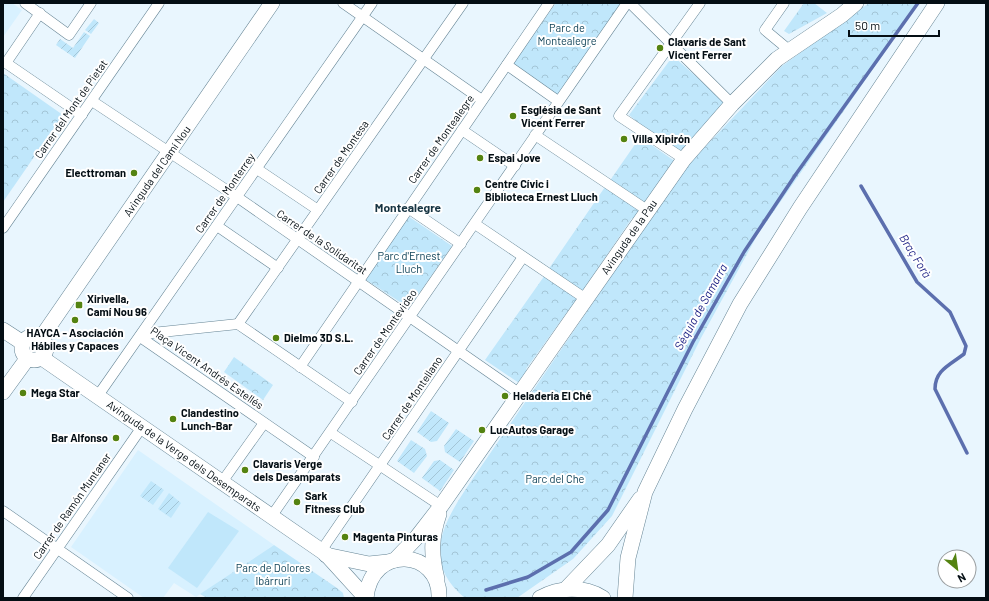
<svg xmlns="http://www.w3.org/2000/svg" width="989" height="601" viewBox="0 0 989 601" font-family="Barlow,sans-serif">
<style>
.built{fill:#d8f1ff}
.grass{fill:#c0e7fb}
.forest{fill:url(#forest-crowns)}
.garden{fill:url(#garden-furrows)}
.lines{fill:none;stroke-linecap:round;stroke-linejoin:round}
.stream{stroke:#5c6fae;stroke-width:3.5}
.street-casing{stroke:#668595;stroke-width:11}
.secondary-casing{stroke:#668595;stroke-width:16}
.street{stroke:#fff;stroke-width:10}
.secondary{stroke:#fff;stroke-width:15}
.poi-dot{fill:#548311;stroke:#fff;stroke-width:1.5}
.labels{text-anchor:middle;stroke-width:4;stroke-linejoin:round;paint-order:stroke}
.park-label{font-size:11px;fill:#073c52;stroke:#fff}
.poi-label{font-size:11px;font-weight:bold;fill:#040e14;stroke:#fff;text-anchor:start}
.street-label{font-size:11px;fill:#040e14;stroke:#fff}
.neighbourhood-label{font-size:12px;font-weight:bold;fill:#183543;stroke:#fff}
.water-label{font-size:12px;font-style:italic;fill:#1f2486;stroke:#fff}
</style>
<defs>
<pattern id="forest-crowns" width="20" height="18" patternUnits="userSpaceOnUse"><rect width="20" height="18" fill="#c0e7fb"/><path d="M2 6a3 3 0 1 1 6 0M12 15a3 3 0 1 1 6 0" fill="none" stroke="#a3c5d6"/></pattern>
<pattern id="garden-furrows" width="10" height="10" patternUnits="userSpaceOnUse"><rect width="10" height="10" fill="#c0e7fb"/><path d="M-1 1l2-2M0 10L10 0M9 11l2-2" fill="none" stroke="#a3c5d6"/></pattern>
</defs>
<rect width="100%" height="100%" fill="#e9f6fe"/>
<!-- built -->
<g class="built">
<path d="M3,3H12L22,10L3,37Z"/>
<path d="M138,450L274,545L196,597L174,583L163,598H144L71,547Z"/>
</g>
<!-- grass -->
<path class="grass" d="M208,512L239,531L197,588L168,568Z"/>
<!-- forest -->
<g class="forest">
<path d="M556,3H621L557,96L512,65Z"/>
<path d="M804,3H814L827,13L789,34L784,31Z"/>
<path d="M869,3H919L758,234L701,338L612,516L573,559L517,598H465C416,558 449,514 476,474L685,168L782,66Z"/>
<path d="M673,56L727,104L683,159L629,115Z"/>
<path d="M3,73L63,115L3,202Z"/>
<path d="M640,137L676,162L645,206L609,182Z"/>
<path d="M605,187L641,212L635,220L632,218L585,287L588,289L584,295L548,270Z"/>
<path d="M408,216L452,246L409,308L365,279Z"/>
<path d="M545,275L581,300L574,310L570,308L526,369L530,372L519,383L485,360Z"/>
<path d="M234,357L273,385L263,400L224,372Z"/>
<path d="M274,545L337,588L343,593L344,598H207L200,594Z"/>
</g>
<!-- garden -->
<g class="garden">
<path d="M94,19L99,23L91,34L85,30Z"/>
<path d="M84,32L90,36L75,58L56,45L60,39L73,48Z"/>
<path d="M431,411L449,423L437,441L431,442L417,432Z"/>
<path d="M456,429L474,441L460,462L445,452L444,446Z"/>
<path d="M411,440L425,449L427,456L414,473L397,461Z"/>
<path d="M440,460L454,470L440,491L422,478L434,461Z"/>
<path d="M151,481L164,490L153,505L140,496Z"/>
<path d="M169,493L181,503L171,518L158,509Z"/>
</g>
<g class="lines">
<!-- stream -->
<g class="stream">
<path d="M861,186L917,282L950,312L966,346L964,354C950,365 935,370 935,389L967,453"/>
<path d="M486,590L528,577L571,552L608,510L693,342L744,252L796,174L918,3"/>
</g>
<!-- street casing -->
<g class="street-casing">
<g id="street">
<path d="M25,3L69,35L91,3"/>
<path d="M343,3L482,100"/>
<path d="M630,3L732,104"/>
<path d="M784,3L765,30L789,50"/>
<path d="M40,13L6,63L82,115"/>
<path d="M507,65L558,101"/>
<path d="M92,101L237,197L519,393"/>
<path d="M462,130L515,166"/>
<path d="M535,135L647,210"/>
<path d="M684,159L619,116L700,3"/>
<path d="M257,169L318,210"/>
<path d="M408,208L461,244"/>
<path d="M475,224L586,299"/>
<path d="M217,226L278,268"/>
<path d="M3,228L159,3"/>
<path d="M238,324L463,3"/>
<path d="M140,337L152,333L238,324L352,402"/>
<path d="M140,337L314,457"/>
<path d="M300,367L549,3"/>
<path d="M97,397L372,3"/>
<path d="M331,433L441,506"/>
<path d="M222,482L264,423"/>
<path d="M3,511L128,598"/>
<path d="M271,517L627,3"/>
<path d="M321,551L523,257"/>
<path d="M23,598L142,427"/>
</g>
</g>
<!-- secondary casing -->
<g class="secondary-casing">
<g id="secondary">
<path d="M3,330L23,343"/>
<circle cx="34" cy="348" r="12"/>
<path d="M41,338L272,3"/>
<path d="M42,358L326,554L366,598"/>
<path d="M3,392L27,359"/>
<path d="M326,555L369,564L388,562"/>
<path d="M395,560L417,537L441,506L684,159L732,104L777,59L842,15L856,3"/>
<path d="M437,579C431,555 431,537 439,514"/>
<path d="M566,589L608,545L640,499"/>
<path d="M366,598C371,543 441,549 439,598"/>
<path d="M540,598C559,587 584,586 603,598"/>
<path d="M625,598L628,558L645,492L685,409L740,304L800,208L937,3"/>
</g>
</g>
<!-- street -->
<use href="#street" class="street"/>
<!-- secondary -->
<use href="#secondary" class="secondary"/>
</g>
<!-- markers -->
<g class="poi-dot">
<circle cx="660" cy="48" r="4"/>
<circle cx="513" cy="116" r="4"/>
<circle cx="624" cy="139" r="4"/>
<circle cx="480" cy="158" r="4"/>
<circle cx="134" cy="173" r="4"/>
<circle cx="477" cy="190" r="4"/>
<rect x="75" y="301" width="8" height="8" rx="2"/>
<circle cx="75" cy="320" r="4"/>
<circle cx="276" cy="338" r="4"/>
<circle cx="23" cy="393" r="4"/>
<circle cx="505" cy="396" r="4"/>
<circle cx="173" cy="419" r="4"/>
<circle cx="482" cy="430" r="4"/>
<circle cx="116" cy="438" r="4"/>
<circle cx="245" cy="470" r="4"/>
<circle cx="297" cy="502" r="4"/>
<circle cx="345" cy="537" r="4"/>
</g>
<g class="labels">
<!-- park labels -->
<g class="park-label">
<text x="567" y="32">Parc de<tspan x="567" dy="13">Montealegre</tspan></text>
<text x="409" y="260">Parc d'Ernest<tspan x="409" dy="13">Lluch</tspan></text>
<text x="555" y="483">Parc del Che</text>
<text x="273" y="572">Parc de Dolores<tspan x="273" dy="13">Ibárruri</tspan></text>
</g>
<!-- poi labels -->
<g class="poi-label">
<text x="668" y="46">Clavaris de Sant<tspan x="668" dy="13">Vicent Ferrer</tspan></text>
<text x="521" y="114">Església de Sant<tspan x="521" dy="13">Vicent Ferrer</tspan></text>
<text x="632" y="143">Villa Xipirón</text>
<text x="488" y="162">Espai Jove</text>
<text x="126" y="177" text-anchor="end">Electtroman</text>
<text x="485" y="188">Centre Cívic i<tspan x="485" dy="13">Biblioteca Ernest Lluch</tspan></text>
<text x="87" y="303">Xirivella,<tspan x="87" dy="13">Camí Nou 96</tspan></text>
<text x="75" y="337" text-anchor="middle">HAYCA - Asociación<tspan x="75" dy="13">Hábiles y Capaces</tspan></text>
<text x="284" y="342">Dielmo 3D S.L.</text>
<text x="31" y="397">Mega Star</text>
<text x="513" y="400">Heladería El Ché</text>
<text x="181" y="417">Clandestino<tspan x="181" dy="13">Lunch-Bar</tspan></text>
<text x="490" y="434">LucAutos Garage</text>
<text x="108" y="442" text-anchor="end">Bar Alfonso</text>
<text x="253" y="468">Clavaris Verge<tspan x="253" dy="13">dels Desamparats</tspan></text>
<text x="305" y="500">Sark<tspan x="305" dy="13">Fitness Club</tspan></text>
<text x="353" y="541">Magenta Pinturas</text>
</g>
<!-- street labels -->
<g class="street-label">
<text transform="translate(71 109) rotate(-55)" y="4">Carrer del Mont de Pietat</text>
<text transform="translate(441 139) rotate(-55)" y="4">Carrer de Montealegre</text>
<text transform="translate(341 157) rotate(-55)" y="4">Carrer de Montesa</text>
<text transform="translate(157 171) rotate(-55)" y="4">Avinguda del Camí Nou</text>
<text transform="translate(225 193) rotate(-55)" y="4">Carrer de Monterrey</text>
<text transform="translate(629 237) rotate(-55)" y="4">Avinguda de la Pau</text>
<text transform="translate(322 242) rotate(34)" y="4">Carrer de la Solidaritat</text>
<text transform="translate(385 332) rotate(-55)" y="4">Carrer de Montevideo</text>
<text transform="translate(207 368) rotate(35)" y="4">Plaça Vicent Andrés Estellés</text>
<text transform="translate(412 398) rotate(-56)" y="4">Carrer de Montellano</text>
<text transform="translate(184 456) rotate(35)" y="4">Avinguda de la Verge dels Desemparats</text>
<text transform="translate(72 506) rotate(-55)" y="4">Carrer de Ramón Muntaner</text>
</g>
<!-- neighbourhood labels -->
<g class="neighbourhood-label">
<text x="408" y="212">Montealegre</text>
</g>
<!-- water labels -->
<g class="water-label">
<text transform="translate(915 256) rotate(58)" y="4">Braç Forà</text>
<text transform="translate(701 307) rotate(-61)" y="4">Séquia de Samarra</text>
</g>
</g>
<!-- border -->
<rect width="989" height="601" fill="none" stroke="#040e14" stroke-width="8"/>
<!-- north arrow -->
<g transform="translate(957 569) rotate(151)"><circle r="19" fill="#ffffff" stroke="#9b9fa1"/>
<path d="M0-3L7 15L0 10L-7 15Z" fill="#548311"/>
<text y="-6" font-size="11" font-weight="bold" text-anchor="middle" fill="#040e14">N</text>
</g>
<!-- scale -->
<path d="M849 30v6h90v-6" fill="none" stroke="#040e14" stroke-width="2"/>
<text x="855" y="30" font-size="12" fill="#040e14" stroke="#ffffff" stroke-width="3" paint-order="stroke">50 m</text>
</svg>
